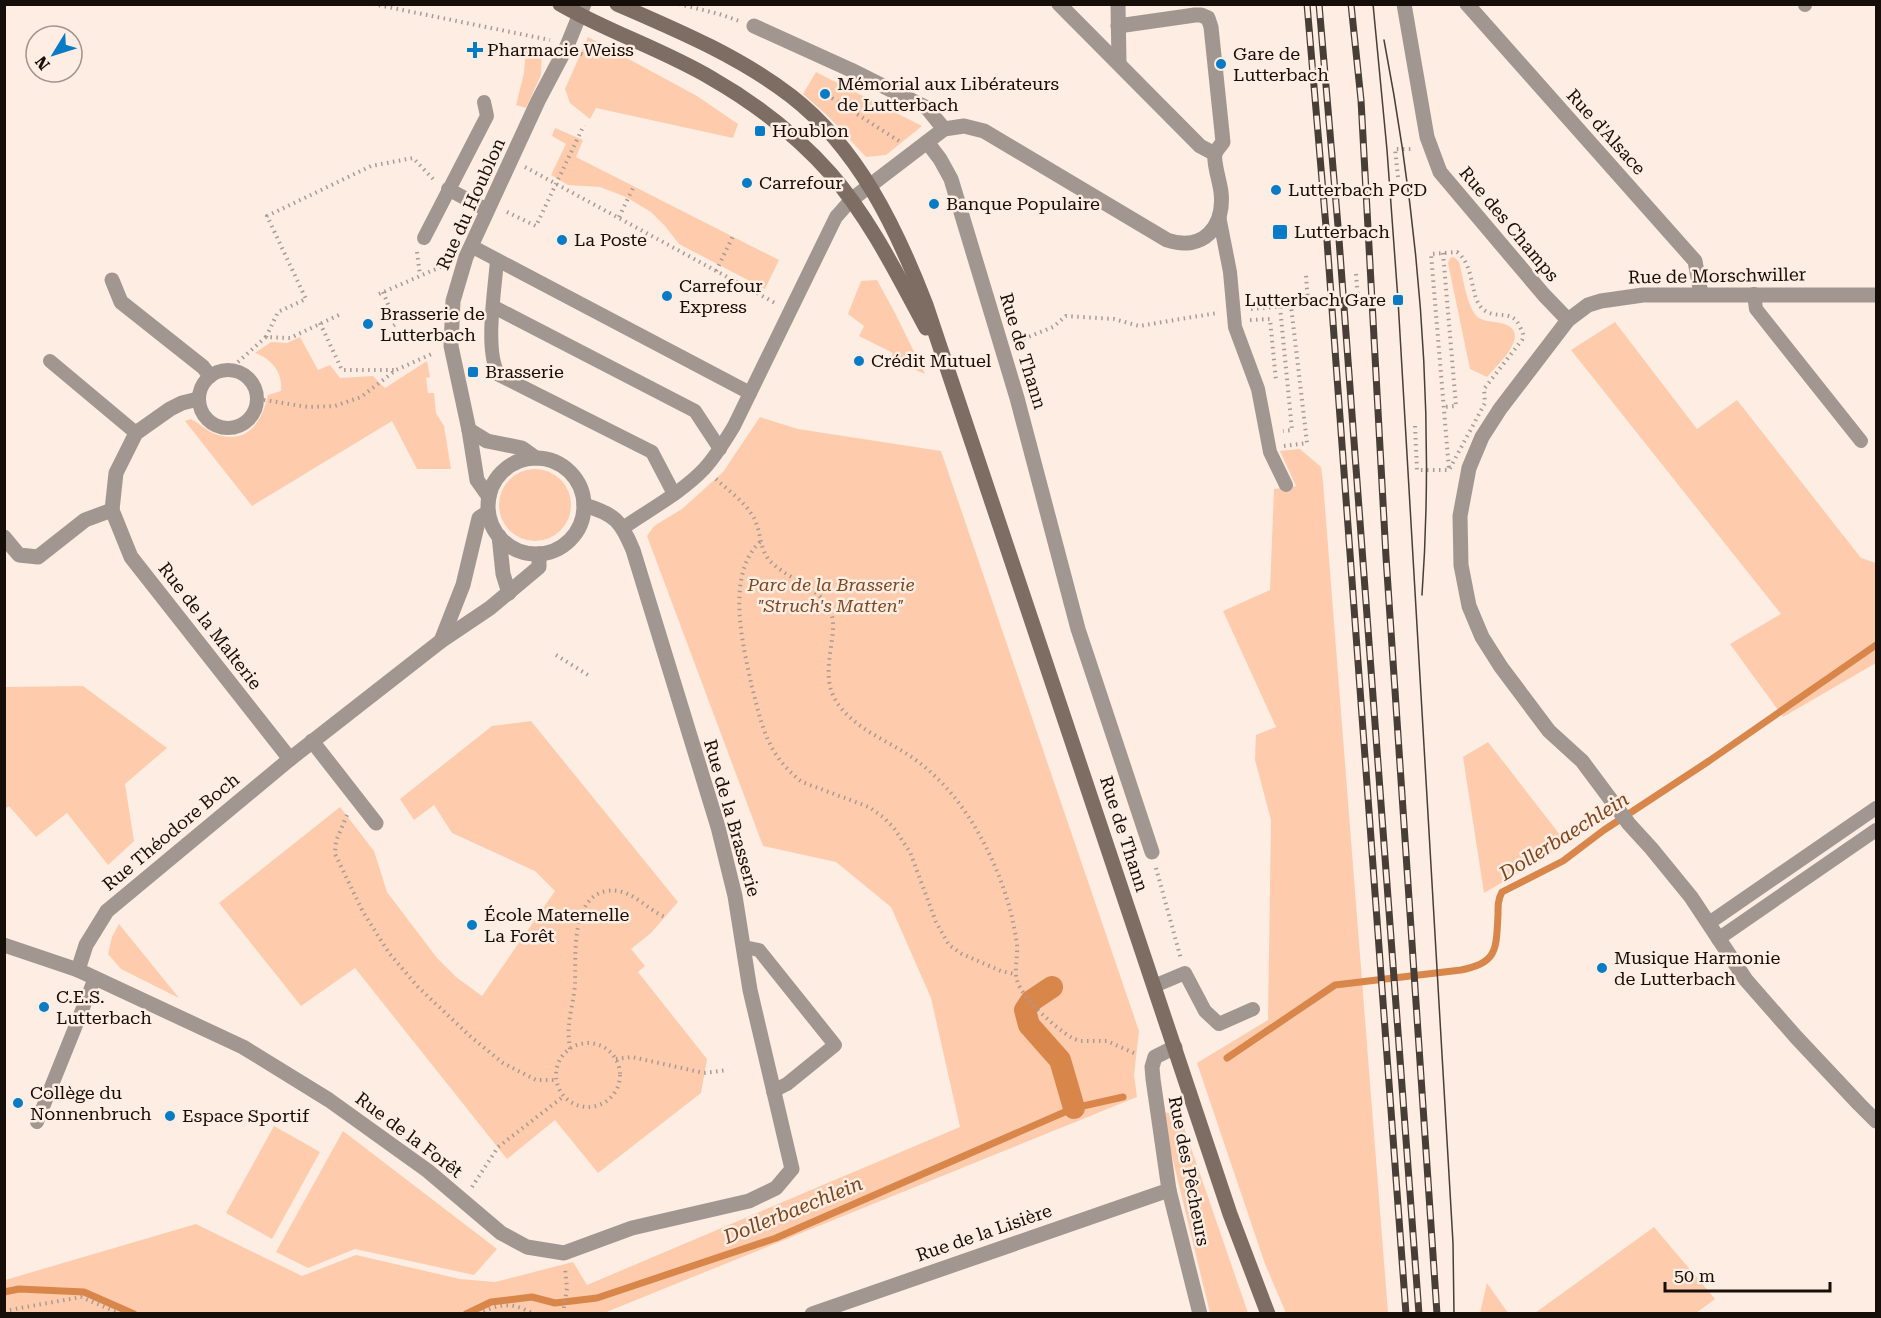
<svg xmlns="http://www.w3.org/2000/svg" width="1881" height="1318" viewBox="0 0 1881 1318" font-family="'Roboto Serif',serif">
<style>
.green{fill:#feccac}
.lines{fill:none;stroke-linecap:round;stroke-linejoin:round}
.stream{stroke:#d9864b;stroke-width:7}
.canal{stroke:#d9864b;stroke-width:22}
.path{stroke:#a89b93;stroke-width:4;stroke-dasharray:1.5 4.5;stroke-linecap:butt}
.service{stroke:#a29790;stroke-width:14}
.minor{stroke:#a29790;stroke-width:15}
.secondary{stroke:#7d6d63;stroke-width:15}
.tram{stroke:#473e37;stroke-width:1.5}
.rail-casing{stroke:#473e37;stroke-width:7}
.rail{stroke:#fdede3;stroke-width:4.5;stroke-dasharray:14;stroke-linecap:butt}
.poi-dot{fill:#077bc5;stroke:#fdede3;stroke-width:2}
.labels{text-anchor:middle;stroke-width:5;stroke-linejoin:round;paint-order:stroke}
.poi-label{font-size:18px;fill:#160e08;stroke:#fdede3;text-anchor:start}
.street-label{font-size:18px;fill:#160e08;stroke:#fdede3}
.park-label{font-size:18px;font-style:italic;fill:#7f471e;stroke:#fdede3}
.water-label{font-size:20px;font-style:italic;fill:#7d461c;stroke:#fdede3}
</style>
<rect width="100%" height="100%" fill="#fdede3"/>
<!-- green -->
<g class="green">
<path d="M588,37L697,96L738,124L733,138L596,108L590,119L570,103L565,89Z"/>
<path d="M526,48H542L541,75L526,108L516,105L524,73Z"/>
<path d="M816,72L922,126L886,155L866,157L828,116L803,94Z"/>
<path d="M555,128L583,140L576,157L779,260L765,289L679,244L665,226L651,212L626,197L600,187L568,185L551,175L566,144L552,136Z"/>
<path d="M1454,257L1459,262C1463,276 1467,310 1479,318C1487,323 1499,321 1507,325C1530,336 1496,366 1487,377L1470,369L1448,263L1450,258Z"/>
<path d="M877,280L895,313L925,374L890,359L893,353L859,336L864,326L848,314L861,281Z"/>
<path d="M1615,322L1697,429L1737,400L1861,558L1876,563V663L1783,717L1730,644L1781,614L1571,350Z"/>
<path d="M300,337L318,370L330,365L340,378L373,376L385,388L427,361L430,377L426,378L428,393H434L436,413L444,426L451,469H417L392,421L252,506L185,421L191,419C199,423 207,431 215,434C248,445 262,422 268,395L281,391C283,373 272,359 255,353L271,342L287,343Z"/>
<path d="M760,417L798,429L941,451L1139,1031L1134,1075L1137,1097L604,1313H5V1280L196,1224L302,1276L356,1255L460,1279L495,1282L573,1262L587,1285L960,1127L931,998L891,907L836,862L763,846L647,536L654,526L682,509L723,472Z"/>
<path d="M1300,449L1321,467L1323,482L1388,1313H1286L1265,1264L1197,1063L1268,1020L1271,820L1255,760L1256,735L1276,727L1223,611L1270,590L1274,489L1296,486L1280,451Z"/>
<circle cx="535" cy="505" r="36"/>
<path d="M83,686L167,748L125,784L134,841L108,865L67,813L36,837L9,806L5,809V687Z"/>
<path d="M531,721L678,902L651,933L631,949L645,966L638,972L707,1059L701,1093L598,1173L555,1120L507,1159L355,968L301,1006L219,903L340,807L374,851L387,892L437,958L456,977L482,996L555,891L535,871L452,833L434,805L414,820L400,799L492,726Z"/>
<path d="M1488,742L1564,840L1549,855L1484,893L1463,757Z"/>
<path d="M119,924L179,998L121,969L108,954L112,937Z"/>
<path d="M1161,1111L1180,1116L1248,1313H1210Z"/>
<path d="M274,1126L320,1152L272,1239L226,1213Z"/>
<path d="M343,1131L497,1249L474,1275L355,1249L308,1268L276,1252Z"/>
<path d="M1654,1227L1715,1299L1696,1313H1535Z"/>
<path d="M1487,1283L1508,1313H1480Z"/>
</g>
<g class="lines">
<!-- stream -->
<g class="stream">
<path d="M1227,1058L1335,985L1461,970C1498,963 1496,949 1498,915C1498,906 1498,899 1502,892L1563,861L1604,830L1709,761L1876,645"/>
<path d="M4,1292L19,1289L84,1292L134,1314"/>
<path d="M466,1314L491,1302L532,1297L555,1303L597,1298L776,1238L1074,1108L1123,1097"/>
</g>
<!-- canal -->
<path class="canal" d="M1052,987L1031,1001L1025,1010L1029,1025L1060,1060L1074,1108"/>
<!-- path -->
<g class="path">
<path d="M373,4L550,40"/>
<path d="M679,4L719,14L739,21"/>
<path d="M581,54L584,55L605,47"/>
<path d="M832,98L899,141"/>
<path d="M525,167L777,304"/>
<path d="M1398,177L1395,149H1413"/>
<path d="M507,212L536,226L584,125"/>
<path d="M619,217L634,186"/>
<path d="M417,252L420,275"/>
<path d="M1457,252C1476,267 1469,299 1484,310C1497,320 1512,308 1520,327C1523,333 1524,335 1522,340L1484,389L1485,403L1449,470L1431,254Z"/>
<path d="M1443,253L1456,406L1444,407"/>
<path d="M716,271L733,236"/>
<path d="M1356,274L1358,300"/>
<path d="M383,292L396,324L393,326"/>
<path d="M379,294L445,265"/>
<path d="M1280,307L1292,430L1283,431"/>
<path d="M1251,309L1308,304L1306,275"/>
<path d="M1250,320L1270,319L1276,381"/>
<path d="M320,323L342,370H394"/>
<path d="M266,337L278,312L306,299L267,216L371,166L413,158L435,181"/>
<path d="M1018,341L1053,327L1066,316L1114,319L1139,326L1217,313"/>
<path d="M229,370L266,337L290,338L341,314"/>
<path d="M258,399L308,407L335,406L361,397L396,370L434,353"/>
<path d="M1415,426L1417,470H1450"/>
<path d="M1284,446L1307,443L1291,306"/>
<path d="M716,479C729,491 745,502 754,518C761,531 759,547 769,560C788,581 823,586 832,616C834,624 833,631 832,639C829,664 823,686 841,708C858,729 885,740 907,754C938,774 961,802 979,834C998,868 1012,906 1017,945C1018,955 1014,972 1017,980C1022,999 1056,1028 1072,1038L1080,1041H1107L1136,1054"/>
<path d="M760,542C725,575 743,646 752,687C757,706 761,726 770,744C777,759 789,772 802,782L869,807L883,817L894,828L910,852L936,922L949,945L962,954L1001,971L1015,974"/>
<path d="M556,655L588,675"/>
<path d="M347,815L336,841L335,854L363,912L389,953L418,987L471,1037L503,1063L536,1080H557"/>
<path d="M1156,868L1181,959"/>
<circle cx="588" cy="1075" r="32"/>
<path d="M570,1049C569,1041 568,1033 569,1025C570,1012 574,998 575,984C576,957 570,897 607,891C630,887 646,909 665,917"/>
<path d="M616,1059L632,1057L704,1073L728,1070"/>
<path d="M472,1187L498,1147L564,1096"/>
<path d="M4,1311L81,1297L121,1314"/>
<path d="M478,1314C500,1303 513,1302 533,1314"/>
<path d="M563,1314L567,1288L565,1269"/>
</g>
<!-- service -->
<g class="service">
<path d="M1805,4V5"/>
<path d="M448,189L487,210"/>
<path d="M1219,216L1230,272L1235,327L1258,389L1270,452L1286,485"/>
<path d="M424,238L487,116L484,102"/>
<path d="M471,246L750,393"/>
<path d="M497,260C495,289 484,352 499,375L652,452L674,494"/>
<path d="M1754,294L1756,309L1861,441"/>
<path d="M494,307L695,411L720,449"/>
<path d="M50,361L136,433"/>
<circle cx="228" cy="399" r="29"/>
<path d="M623,528C650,509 681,493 704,469C716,456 725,441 734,426L836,217L851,200"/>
<path d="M1709,923L1876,808"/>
<path d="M1718,939L1876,830"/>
<path d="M744,947L759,950L835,1045L787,1084L773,1091"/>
<path d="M1154,986L1185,973L1205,1011L1219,1024L1253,1009"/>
<path d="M37,1122L95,978"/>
</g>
<!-- minor -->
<g class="minor">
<path d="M1059,4L1200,146L1215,154"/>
<path d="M1118,4L1119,63"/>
<path d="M1404,4L1427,137L1440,172L1544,295L1568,320"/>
<path d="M1467,4L1695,261L1701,294"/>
<path d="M754,26L851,70L927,108L944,129"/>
<path d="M927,142L940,159L951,179L1017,398L1078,629L1152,852"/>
<path d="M851,200L944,129L964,126L984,131L1167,240C1203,252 1225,227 1221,192C1220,182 1213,162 1215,154C1216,150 1221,145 1223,142L1211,27L1208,18L1201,15H1195L1118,26"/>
<path d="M112,280L121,302L203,367L210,376"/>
<path d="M1876,295H1643L1601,301L1588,305L1568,320L1500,409L1482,437L1469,468L1460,516L1461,565L1469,606L1482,637L1501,667L1549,731L1582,761L1629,824L1651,848L1691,897L1746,980L1796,1037L1859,1104L1876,1121"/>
<path d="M198,399L182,403L170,409L136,433L116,473L112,510L131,557L290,759"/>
<path d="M469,430L487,441L522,448L536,458"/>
<circle cx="536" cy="506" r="48"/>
<path d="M489,497L477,480L469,430L451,346L453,301L466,257L538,101L567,46L584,4"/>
<path d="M499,536L503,574L509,593"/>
<path d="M4,537L19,555L38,557L85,520L112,510"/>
<path d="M441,641L463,585L479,518L488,512"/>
<path d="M312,741L376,823"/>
<path d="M4,945L78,970L243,1047L329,1100L428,1171L501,1233L527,1247L564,1253L632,1228L749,1201L776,1188L792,1169L750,990L735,896L718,827L633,550C621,521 615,514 584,505"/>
<path d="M78,970L86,945L107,911L290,759L441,641L490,608L539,567V554"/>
<path d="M1175,1047L1155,1057L1152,1067L1153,1079L1169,1190L1200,1314"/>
<path d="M812,1314L1169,1190"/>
</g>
<!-- secondary -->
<g class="secondary">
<path d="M560,4C608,32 662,49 711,78C755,103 797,136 831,174C870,219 898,276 926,328"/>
<path d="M617,4C677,30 739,56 791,96C858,148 896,227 926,305L1230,1214L1268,1314"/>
</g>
<!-- tram -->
<g class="tram">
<path d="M1373,4L1387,150L1398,300L1453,1243L1454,1314"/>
<path d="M1384,40C1419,223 1435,410 1422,595"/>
</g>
<!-- rail casing -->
<g class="rail-casing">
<g id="rail">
<path d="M1307,4L1326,227L1406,1314"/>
<path d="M1319,4L1338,226L1419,1314"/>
<path d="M1351,4L1361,100L1386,557L1437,1314"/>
</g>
</g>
<!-- rail -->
<use href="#rail" class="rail"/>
</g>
<!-- markers -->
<g class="poi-dot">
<path d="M472 41h6v6h6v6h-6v6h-6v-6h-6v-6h6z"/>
<circle cx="1221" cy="64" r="6"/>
<circle cx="825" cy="94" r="6"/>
<rect x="754" y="125" width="12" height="12" rx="3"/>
<circle cx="747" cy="183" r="6"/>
<circle cx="1276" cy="190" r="6"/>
<circle cx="934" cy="204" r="6"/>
<rect x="1272" y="224" width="16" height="16" rx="3"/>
<circle cx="562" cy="240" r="6"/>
<circle cx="667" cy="296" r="6"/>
<rect x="1392" y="294" width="12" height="12" rx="3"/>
<circle cx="368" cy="324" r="6"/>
<circle cx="859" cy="361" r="6"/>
<rect x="467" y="366" width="12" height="12" rx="3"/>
<circle cx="472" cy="925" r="6"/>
<circle cx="1602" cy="968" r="6"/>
<circle cx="44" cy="1007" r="6"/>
<circle cx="18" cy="1103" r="6"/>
<circle cx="170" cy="1116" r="6"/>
</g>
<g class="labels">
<!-- poi labels -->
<g class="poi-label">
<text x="487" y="56">Pharmacie Weiss</text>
<text x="1233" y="60">Gare de<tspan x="1233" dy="21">Lutterbach</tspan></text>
<text x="837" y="90">Mémorial aux Libérateurs<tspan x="837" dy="21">de Lutterbach</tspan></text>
<text x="772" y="137">Houblon</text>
<text x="759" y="189">Carrefour</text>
<text x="1288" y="196">Lutterbach PCD</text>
<text x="946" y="210">Banque Populaire</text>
<text x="1294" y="238">Lutterbach</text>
<text x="574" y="246">La Poste</text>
<text x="679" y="292">Carrefour<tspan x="679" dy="21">Express</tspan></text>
<text x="1386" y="306" text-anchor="end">Lutterbach Gare</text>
<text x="380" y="320">Brasserie de<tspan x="380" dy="21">Lutterbach</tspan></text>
<text x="871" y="367">Crédit Mutuel</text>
<text x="485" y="378">Brasserie</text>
<text x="484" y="921">École Maternelle<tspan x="484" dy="21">La Forêt</tspan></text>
<text x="1614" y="964">Musique Harmonie<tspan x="1614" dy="21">de Lutterbach</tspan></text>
<text x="56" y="1003">C.E.S.<tspan x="56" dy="21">Lutterbach</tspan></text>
<text x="30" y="1099">Collège du<tspan x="30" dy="21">Nonnenbruch</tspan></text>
<text x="182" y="1122">Espace Sportif</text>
</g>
<!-- street labels -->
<g class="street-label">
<text transform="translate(1606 132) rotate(48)" y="6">Rue d'Alsace</text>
<text transform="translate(471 204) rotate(-66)" y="6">Rue du Houblon</text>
<text transform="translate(1509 224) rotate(50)" y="6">Rue des Champs</text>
<text transform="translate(1717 276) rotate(-1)" y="6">Rue de Morschwiller</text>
<text transform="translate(1023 351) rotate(73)" y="6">Rue de Thann</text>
<text transform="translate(210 626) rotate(52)" y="6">Rue de la Malterie</text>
<text transform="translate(732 818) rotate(74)" y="6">Rue de la Brasserie</text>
<text transform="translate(171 832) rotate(-40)" y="6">Rue Théodore Boch</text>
<text transform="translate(1124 834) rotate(72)" y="6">Rue de Thann</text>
<text transform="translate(409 1135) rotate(37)" y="6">Rue de la Forêt</text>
<text transform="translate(1189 1171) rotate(79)" y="6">Rue des Pêcheurs</text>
<text transform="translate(984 1233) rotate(-19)" y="6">Rue de la Lisière</text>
</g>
<!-- park labels -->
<g class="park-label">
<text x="831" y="591">Parc de la Brasserie<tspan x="831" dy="21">"Struch's Matten"</tspan></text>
</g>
<!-- water labels -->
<g class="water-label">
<text transform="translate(1564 836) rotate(-32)" y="7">Dollerbaechlein</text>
<text transform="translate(793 1210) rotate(-22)" y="7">Dollerbaechlein</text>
</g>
</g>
<!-- border -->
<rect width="1881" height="1318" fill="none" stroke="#160e08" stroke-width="12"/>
<!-- north arrow -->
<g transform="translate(54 54) rotate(232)"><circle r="28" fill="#fdede3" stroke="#a1948b" stroke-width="1.5"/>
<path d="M0-4.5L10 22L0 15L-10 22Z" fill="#077bc5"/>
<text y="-9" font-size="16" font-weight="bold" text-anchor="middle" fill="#160e08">N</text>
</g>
<!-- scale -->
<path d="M1665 1282v9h165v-9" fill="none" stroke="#160e08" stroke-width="3"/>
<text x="1674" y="1282" font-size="18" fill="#160e08" stroke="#fdede3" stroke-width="4.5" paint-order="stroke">50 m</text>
</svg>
